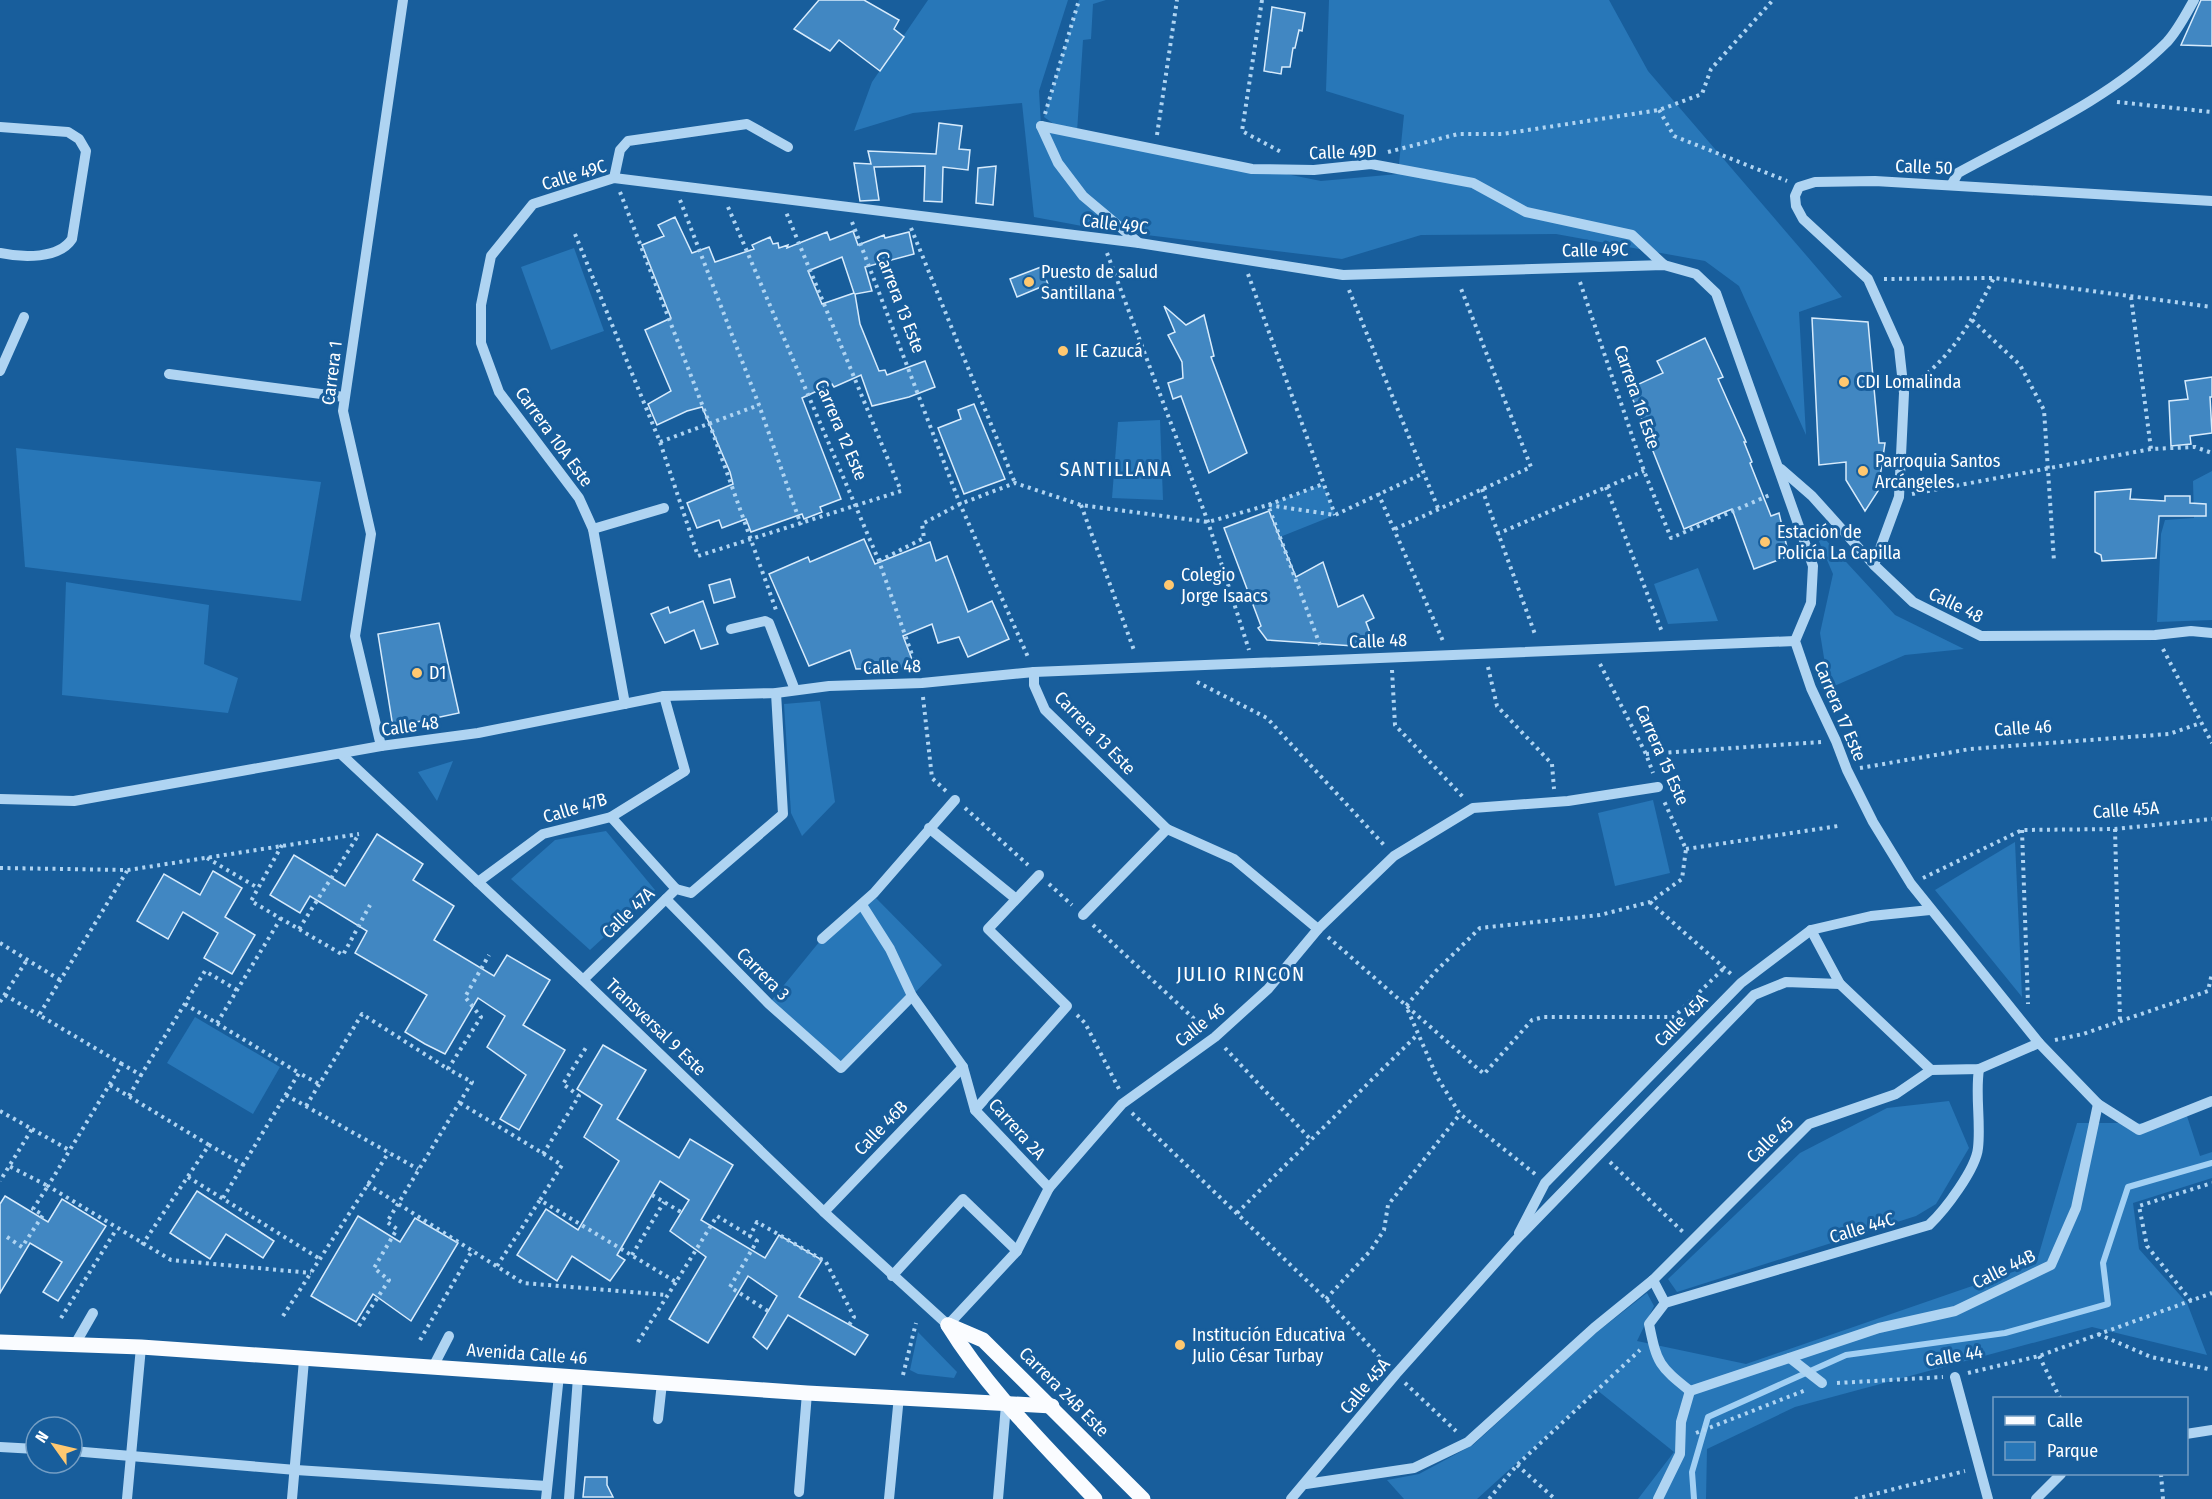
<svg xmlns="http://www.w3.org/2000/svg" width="2212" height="1499" viewBox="0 0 2212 1499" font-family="'Fira Sans Condensed',sans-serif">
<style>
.green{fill:#2877b8}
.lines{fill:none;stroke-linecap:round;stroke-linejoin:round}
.stream{stroke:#a2d0f4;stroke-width:6}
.building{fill:#4187c2;stroke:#d7ebfc;stroke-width:1.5;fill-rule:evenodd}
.path{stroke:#afd4f2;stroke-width:4;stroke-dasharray:3 4.5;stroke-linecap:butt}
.minor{stroke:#afd4f2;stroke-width:10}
.major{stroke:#fafcff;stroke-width:15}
.poi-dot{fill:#ffc870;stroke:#185e9c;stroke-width:2}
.labels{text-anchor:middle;stroke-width:6;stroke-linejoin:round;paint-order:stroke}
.street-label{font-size:18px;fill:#fff;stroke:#185e9c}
.poi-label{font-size:18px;fill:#fff;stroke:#185e9c;text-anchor:start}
.neighbourhood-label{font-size:20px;letter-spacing:1.5px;fill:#fff;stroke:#185e9c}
</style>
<rect width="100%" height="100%" fill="#185e9c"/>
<!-- green -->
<g class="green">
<path d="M928,0H1068L1039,91L1041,126L1061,129L1044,117L1079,0H1106L1093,4L1091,39L1083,40L1077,132L1321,181L1398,174L1404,115L1326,91L1329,0H1609L1648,71L1842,297L1799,312L1806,435L1739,286L1705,261L1556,234L1421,235L1342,259L1098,229L1034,217L1022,103L913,113L854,131L872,82Z"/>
<path d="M574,248L604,331L551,350L521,267Z"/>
<path d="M1160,420L1163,500L1112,498L1118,422Z"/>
<path d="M16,448L321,482L301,601L25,567Z"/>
<path d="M2212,471V620L2157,622L2161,534L2165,520L2194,518L2193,481Z"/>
<path d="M1323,484L1335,515L1280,537L1268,505Z"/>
<path d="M1812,525L1895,615L1964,649L1905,655L1832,687L1825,664L1820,633L1833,574Z"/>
<path d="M1698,568L1718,621L1668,624L1654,584Z"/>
<path d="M66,582L209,605L204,664L238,678L228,713L62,695Z"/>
<path d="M820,701L835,802L802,836L791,813L784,704Z"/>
<path d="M453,761L437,801L418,772Z"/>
<path d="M1653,800L1670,873L1615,886L1598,813Z"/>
<path d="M606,831L655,890L590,950L511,879L555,840Z"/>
<path d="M2015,842L2022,997L1935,890Z"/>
<path d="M873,895L942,965L842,1067L771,1001L820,941Z"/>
<path d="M195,1017L280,1067L253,1114L167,1063Z"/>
<path d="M1949,1101L1969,1148L1936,1204L1916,1216L1677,1292L1668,1279L1800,1153L1887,1108Z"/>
<path d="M2185,1110L2200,1156L2212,1152V1178L2133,1203L2139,1249L2187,1303L2207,1355L2092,1327L1795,1407L1707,1449L1706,1499H1638L1674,1452L1597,1390L1477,1499H1404L1387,1480L1419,1474L1473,1445L1592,1336L1647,1293L1654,1306L1637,1341L1746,1364L2036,1264L2077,1123H2147Z"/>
<path d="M918,1332L957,1372L954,1378L918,1374L910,1370Z"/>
</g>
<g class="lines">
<!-- stream -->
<path class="stream" d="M1694,1499L1692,1472L1708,1417L1846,1355L2005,1333L2108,1304L2103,1263L2128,1187L2212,1163"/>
</g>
<!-- building -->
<g class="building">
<path d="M819,0H864L899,20L894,29L904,37L880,71L839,40L830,51L794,29Z"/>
<path d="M2201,0H2212V46L2181,45Z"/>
<path d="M1272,7L1305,13L1302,31L1299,30L1295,48H1293L1290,67H1282L1281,74L1264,71Z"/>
<path d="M939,123L962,126L959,149L970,150L968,170L943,167L942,202L924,201L925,166L874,167L879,200L860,201L854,163L871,164L868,151L936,154Z"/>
<path d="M996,166L993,205L976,203L978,168Z"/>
<path d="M675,217L692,253L709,247L715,262L754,249L752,245L770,237L773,244L778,243L779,248L788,245L787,248L827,232L830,240L853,231L858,245L884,235L885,238L909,232L914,254L865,267L872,291L855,294L860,324L879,371L885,370L887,375L925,361L935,387L909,397L872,406L861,375L834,387L832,384L802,398L841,499L820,507L822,512L804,519L802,514L751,532L746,519L722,528L719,520L697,528L687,503L733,484L730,472L702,407L687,411L657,425L648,404L671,391L645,330L671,318L642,245L664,236L658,225ZM842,257L854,293L822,304L808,271Z"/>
<path d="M1041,267L1048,284L1017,297L1010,279Z"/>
<path d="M1164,306L1186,325L1204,315L1214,356L1211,357L1247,453L1209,473L1181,396L1173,399L1168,383L1183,378L1182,362L1168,335L1175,332Z"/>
<path d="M1812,318L1868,322L1879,443H1885L1878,491L1865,511L1846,480V462L1819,465Z"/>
<path d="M1705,338L1723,377L1718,379L1746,442H1744L1752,462L1750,463L1771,516L1779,513L1789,556L1754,569L1732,509L1684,529L1643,426H1645L1628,389L1663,373L1657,361Z"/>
<path d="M2212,377V397H2210L2212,433L2190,436L2191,444L2171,446L2169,401L2188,399L2185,381Z"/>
<path d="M974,404L1005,479L964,494L938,428L961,419L958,410Z"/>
<path d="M2131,489L2130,499L2165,501V496H2190V503L2206,504V516H2159L2156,558L2102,561L2101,555L2095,552V492Z"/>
<path d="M1269,511L1296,577L1323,562L1338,607L1363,595L1374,618L1366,622L1374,643L1354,646L1267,640L1258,628L1261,626L1224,528Z"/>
<path d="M864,539L875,564L930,542L936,561L947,556L968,612L992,601L1009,639L968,657L959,637L938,643L932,624L903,636L915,667L856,669L850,650L809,666L769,574L808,557L810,562Z"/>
<path d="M730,579L735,597L714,603L709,585Z"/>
<path d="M703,601L718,644L701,649L694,630L665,643L651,614L668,607L670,613Z"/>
<path d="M439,623L459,713L393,727L378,634Z"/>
<path d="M377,834L423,864L413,880L454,906L434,940L494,976L507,955L550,980L523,1025L565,1050L519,1130L500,1119L526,1075L487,1047L505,1016L478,998L445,1054L425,1044L405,1032L427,995L355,953L367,931L310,896L300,913L270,895L294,855L345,886Z"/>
<path d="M213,871L242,888L225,917L255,935L232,974L204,958L218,933L183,912L168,939L137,921L164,874L200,895Z"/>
<path d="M603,1045L646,1070L617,1119L679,1158L690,1139L733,1165L701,1220L765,1258L779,1235L822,1260L799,1297L868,1335L855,1355L788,1315L767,1349L753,1337L777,1296L748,1276L708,1343L669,1319L706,1257L670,1231L689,1200L660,1181L617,1255L625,1260L610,1281L572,1256L557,1281L517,1255L546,1209L578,1230L619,1161L584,1137L602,1105L577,1089Z"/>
<path d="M197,1191L274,1241L263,1258L226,1234L210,1259L170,1233Z"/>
<path d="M5,1196L48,1222L62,1199L106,1226L58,1301L43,1292L62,1262L30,1243L0,1293V1204Z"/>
<path d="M358,1216L400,1242L415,1218L458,1243L411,1321L373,1294L356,1322L311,1296Z"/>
<path d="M585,1477H607V1485L613,1497H583Z"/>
</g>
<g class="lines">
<!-- path -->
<g class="path">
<path d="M1262,0L1242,131L1283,153"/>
<path d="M2117,102L2212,112"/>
<path d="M1659,110L1674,136L1787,181"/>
<path d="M1045,114L1079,0"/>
<path d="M1157,135L1177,0"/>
<path d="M1388,152L1458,134H1502L1659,110L1702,94L1711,69L1773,0"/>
<path d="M620,192L710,425L776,610"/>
<path d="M680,200L759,405L801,525"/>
<path d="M728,207L879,561L917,669"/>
<path d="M852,222L960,504L1028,657"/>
<path d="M911,228L1015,483"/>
<path d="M575,234L660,442L698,556L901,491L786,212"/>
<path d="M1107,253L1208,522L1249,650"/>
<path d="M1248,274L1335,515"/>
<path d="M1884,279L1994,278L2212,307"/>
<path d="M1580,282L1644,471L1671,538L1772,494"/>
<path d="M1349,290L1438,508"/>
<path d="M2131,297L2151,449"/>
<path d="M1972,320L2020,365L2044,410L2054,561"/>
<path d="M1916,383C1957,350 1970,323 1994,278"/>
<path d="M660,442L759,405"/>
<path d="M1606,487L1662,632"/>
<path d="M1482,489L1536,637"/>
<path d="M1378,493L1443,641"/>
<path d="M1912,494L2151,449L2195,447L2212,453"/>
<path d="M1081,505L1135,653"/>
<path d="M1395,529L1531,467L1460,286"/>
<path d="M1497,534L1644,471"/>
<path d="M879,561L924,538L922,524L960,504L1015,483L1081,505L1208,522L1268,505L1335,515L1424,473"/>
<path d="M1320,645L1268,505L1323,484"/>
<path d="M2163,649L2212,743"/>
<path d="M1600,664L1646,754L1653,773"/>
<path d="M1488,667L1497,706L1552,764L1554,789"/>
<path d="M1392,670L1395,725L1463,797"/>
<path d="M1197,682L1267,718L1385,846"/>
<path d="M923,697L932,778L946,791"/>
<path d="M1646,754L1821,742"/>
<path d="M1860,768L1970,749L2169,734L2201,723"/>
<path d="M965,808L1028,865"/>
<path d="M2115,829L2120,1020"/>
<path d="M2022,830L2028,1004"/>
<path d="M282,845L251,901L343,955L370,905"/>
<path d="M1686,849L1838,826"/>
<path d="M207,858L258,888"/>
<path d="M0,868L128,870L359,834"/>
<path d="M1923,878L2022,830L2115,829L2212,819"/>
<path d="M1049,884L1072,905"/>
<path d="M1650,902L1731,974"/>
<path d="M1093,925L1204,1028"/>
<path d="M299,929L359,834"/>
<path d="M1328,937L1484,1074L1532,1020L1544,1017H1674L1724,968"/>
<path d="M0,943L60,980"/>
<path d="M237,990L205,971L141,1075L122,1064L48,1186L171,1260L311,1273"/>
<path d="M5,995L39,1015"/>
<path d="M0,1002L27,960"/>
<path d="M185,1004L299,1073"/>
<path d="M1077,1015L1085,1023L1119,1089"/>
<path d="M217,1023L281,918"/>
<path d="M2055,1040L2083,1034L2208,991L2212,973"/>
<path d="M1225,1048L1311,1140"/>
<path d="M122,1064L39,1015L127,871"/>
<path d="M110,1085L209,1145"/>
<path d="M286,1095L418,1169"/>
<path d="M129,1096L141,1075"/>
<path d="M460,1103L562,1165L540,1200L676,1282L717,1216L750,1236"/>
<path d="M306,1106L362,1014L448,1069"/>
<path d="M0,1111L32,1129L0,1181"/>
<path d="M1132,1113L1326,1299L1387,1365"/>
<path d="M32,1129L69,1150"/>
<path d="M543,1154L579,1096L563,1084L587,1046"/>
<path d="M1610,1162L1683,1232"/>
<path d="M1535,1174L1460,1114L1437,1077L1406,1006L1436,971L1480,928L1600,915L1650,902L1682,879L1686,849L1663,799"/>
<path d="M188,1177L320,1259"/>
<path d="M367,1184L523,1283L667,1295"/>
<path d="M652,1195L681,1212"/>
<path d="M223,1198L299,1073L319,1084"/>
<path d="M1237,1213L1418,1034"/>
<path d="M7,1237L22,1247L43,1215L33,1209L48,1186L9,1166"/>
<path d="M142,1245L209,1145L244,1165"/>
<path d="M632,1255L664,1202"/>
<path d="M497,1266L540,1200"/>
<path d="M1326,1299L1371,1250L1384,1230L1388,1205L1460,1114"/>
<path d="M2191,1301L2147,1246L2139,1206L2212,1183"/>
<path d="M768,1311L730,1287L757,1241L750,1236L757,1222L826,1262L854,1317L849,1325"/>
<path d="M283,1316L389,1152"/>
<path d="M61,1318L116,1230"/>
<path d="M359,1326L389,1280L374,1268L397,1229L387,1222L472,1082L448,1069L481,1017L465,997L489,955"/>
<path d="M2098,1334L2151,1357L2208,1369"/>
<path d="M420,1340L473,1249"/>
<path d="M638,1342L676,1282"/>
<path d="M2039,1356L2060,1398"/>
<path d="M1968,1373L2039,1356L2212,1293"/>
<path d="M903,1375L916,1323"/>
<path d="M1405,1383L1456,1431"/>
<path d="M1837,1383L1943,1377"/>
<path d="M1696,1433L1806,1390"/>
<path d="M1517,1465L1555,1499"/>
<path d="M2161,1474L2163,1499"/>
<path d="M1489,1499L1517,1465L1640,1350"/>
<path d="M1855,1499L1965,1471"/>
</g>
<!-- minor -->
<g class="minor">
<path d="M1041,126L1252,169L1314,170L1371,164L1473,183L1526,212L1632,235L1664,265"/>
<path d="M1041,126L1058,163L1083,196L1139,243"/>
<path d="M0,127L68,132L79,139L86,151L72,239C59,259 23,258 0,253"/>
<path d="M614,178L620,150L628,141L747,124L788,147"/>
<path d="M1952,184L1958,173C2029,134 2109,100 2167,42C2178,30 2186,14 2194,0"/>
<path d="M0,371L24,317"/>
<path d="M169,374L344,397"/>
<path d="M1781,469L1812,496L1874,565L1913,602L1981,636L2155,635L2191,631L2212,633"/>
<path d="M593,529L664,508"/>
<path d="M1874,565L1899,497L1904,393L1899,348L1868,279L1803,219L1796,206L1795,196L1799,187L1815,182L1875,181L2212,201"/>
<path d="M731,629L765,621L769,623L795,690"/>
<path d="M1034,672V685L1045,710L1167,829L1234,859L1318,929"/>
<path d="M625,704L593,529L579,498L499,392L481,343V305L491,256L533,204L614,178L1139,243L1343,275L1664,265L1696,274L1716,293L1813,566L1811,603L1795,641L1811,688L1836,741L1847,770L1873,822L1911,884L2039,1043L2098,1104L2139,1130L2212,1101"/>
<path d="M381,746L355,636L371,534L343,411L403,0"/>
<path d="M341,754L583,980L824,1212L948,1325L1017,1251L1049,1188L1122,1104L1215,1037L1268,989L1318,929L1394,856L1473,808L1568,801L1658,787"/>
<path d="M0,799L74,801L381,746L478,733L664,696L776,693L829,686L922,683L1034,672L1795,641"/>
<path d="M611,817L676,889"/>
<path d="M929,828L1015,898"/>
<path d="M478,882L543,834L611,817L685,771L664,696"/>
<path d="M666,899L769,1004L841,1068L912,996"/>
<path d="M862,905L890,949L912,996L963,1067L975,1110L1049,1188"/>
<path d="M1083,915L1167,829"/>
<path d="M1811,930L1840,984L1931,1070"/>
<path d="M822,939L874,893L955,800"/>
<path d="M583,980L676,889L691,893L783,814L776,693"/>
<path d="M975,1110L1067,1006L988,929L1039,875"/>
<path d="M824,1212L963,1067"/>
<path d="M1519,1233L1545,1183L1741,983L1811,930L1871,916L1930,910"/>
<path d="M892,1276L963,1199L1017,1251"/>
<path d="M1653,1280L1665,1303"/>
<path d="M74,1346L93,1313"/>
<path d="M1790,1358L1822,1383"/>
<path d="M433,1367L449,1336"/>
<path d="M1955,1377L1988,1499"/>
<path d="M1690,1391C1659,1366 1657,1364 1649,1324L1665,1303L1929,1225C1945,1210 1976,1169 1978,1148C1981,1122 1975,1095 1979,1069"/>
<path d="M1690,1391L1879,1328L1955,1311L2051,1265L2076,1208L2098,1104"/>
<path d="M658,1419L662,1383"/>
<path d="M2186,1434L2212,1430"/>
<path d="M0,1447L36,1449"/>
<path d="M72,1451L296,1470L547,1486"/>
<path d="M1306,1484L1414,1468L1468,1442L1594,1328L1653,1280L1809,1124L1896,1094L1931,1070L1979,1069L2039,1043"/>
<path d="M799,1492L807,1393"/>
<path d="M127,1499L141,1347"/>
<path d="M292,1499L304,1360"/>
<path d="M546,1499L559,1375"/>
<path d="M569,1499L578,1377"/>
<path d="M889,1499L899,1396"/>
<path d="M998,1499L1006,1405"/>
<path d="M1291,1499L1396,1374L1514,1242L1754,995L1786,982L1840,984"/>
<path d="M1658,1499L1680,1454L1681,1422L1690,1391"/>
<path d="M2036,1499L2061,1474"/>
</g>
<!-- major -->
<g class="major">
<path d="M948,1325L983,1340L1143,1499"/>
<path d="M948,1325C988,1390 1043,1443 1095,1499"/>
<path d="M0,1342L141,1347L807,1393L1052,1406"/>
</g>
</g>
<!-- markers -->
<g class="poi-dot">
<circle cx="1029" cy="282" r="6"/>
<circle cx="1063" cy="351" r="6"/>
<circle cx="1844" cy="382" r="6"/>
<circle cx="1863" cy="471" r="6"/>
<circle cx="1765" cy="542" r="6"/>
<circle cx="1169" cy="585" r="6"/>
<circle cx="417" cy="673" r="6"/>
<circle cx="1180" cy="1345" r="6"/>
</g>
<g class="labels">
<!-- street labels -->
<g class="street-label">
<text transform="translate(1343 152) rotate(-2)" y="6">Calle 49D</text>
<text transform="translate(1924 167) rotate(2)" y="6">Calle 50</text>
<text transform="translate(574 175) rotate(-17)" y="6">Calle 49C</text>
<text transform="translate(1115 224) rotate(7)" y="6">Calle 49C</text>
<text transform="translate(1595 250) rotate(-1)" y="6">Calle 49C</text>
<text transform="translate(900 302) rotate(69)" y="6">Carrera 13 Este</text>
<text transform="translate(332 373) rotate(-83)" y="6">Carrera 1</text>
<text transform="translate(1637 397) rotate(71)" y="6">Carrera 16 Este</text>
<text transform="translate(841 430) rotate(67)" y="6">Carrera 12 Este</text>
<text transform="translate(554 437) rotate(54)" y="6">Carrera 10A Este</text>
<text transform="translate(1956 605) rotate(26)" y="6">Calle 48</text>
<text transform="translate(1378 641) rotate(-2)" y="6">Calle 48</text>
<text transform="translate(892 667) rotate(-2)" y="6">Calle 48</text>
<text transform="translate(1840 711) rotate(67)" y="6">Carrera 17 Este</text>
<text transform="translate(410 726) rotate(-8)" y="6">Calle 48</text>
<text transform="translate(2023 728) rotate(-4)" y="6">Calle 46</text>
<text transform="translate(1095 733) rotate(46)" y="6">Carrera 13 Este</text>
<text transform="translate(1662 755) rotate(66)" y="6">Carrera 15 Este</text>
<text transform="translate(575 808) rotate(-17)" y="6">Calle 47B</text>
<text transform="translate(2126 810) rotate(-4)" y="6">Calle 45A</text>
<text transform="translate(628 913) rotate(-44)" y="6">Calle 47A</text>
<text transform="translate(763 974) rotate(45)" y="6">Carrera 3</text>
<text transform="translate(1681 1020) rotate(-45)" y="6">Calle 45A</text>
<text transform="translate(1200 1025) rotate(-39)" y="6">Calle 46</text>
<text transform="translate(656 1027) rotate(44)" y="6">Transversal 9 Este</text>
<text transform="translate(881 1128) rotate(-46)" y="6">Calle 46B</text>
<text transform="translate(1017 1129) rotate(48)" y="6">Carrera 2A</text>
<text transform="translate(1770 1140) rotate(-45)" y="6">Calle 45</text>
<text transform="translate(1862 1228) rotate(-17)" y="6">Calle 44C</text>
<text transform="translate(2004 1269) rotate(-26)" y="6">Calle 44B</text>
<text transform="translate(527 1354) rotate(4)" y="6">Avenida Calle 46</text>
<text transform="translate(1954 1356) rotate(-9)" y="6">Calle 44</text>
<text transform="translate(1365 1386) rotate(-50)" y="6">Calle 45A</text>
<text transform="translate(1064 1392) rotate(45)" y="6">Carrera 24B Este</text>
</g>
<!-- poi labels -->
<g class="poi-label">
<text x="1041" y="278">Puesto de salud<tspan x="1041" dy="21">Santillana</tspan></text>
<text x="1075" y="357">IE Cazucá</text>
<text x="1856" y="388">CDI Lomalinda</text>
<text x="1875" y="467">Parroquia Santos<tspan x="1875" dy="21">Arcángeles</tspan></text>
<text x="1777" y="538">Estación de<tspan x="1777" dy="21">Policía La Capilla</tspan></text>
<text x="1181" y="581">Colegio<tspan x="1181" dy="21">Jorge Isaacs</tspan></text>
<text x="429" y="679">D1</text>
<text x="1192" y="1341">Institución Educativa<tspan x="1192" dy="21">Julio César Turbay</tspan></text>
</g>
<!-- neighbourhood labels -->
<g class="neighbourhood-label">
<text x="1116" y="476">SANTILLANA</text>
<text x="1241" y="981">JULIO RINCON</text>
</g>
</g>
<!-- legend -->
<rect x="1993" y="1397" width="195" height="78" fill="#185e9c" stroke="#749ec4" stroke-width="1.5"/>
<rect x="2005" y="1416" width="30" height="9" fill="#fafcff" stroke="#749ec4" stroke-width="1.5"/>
<text x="2047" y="1427" font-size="18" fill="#ffffff">Calle</text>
<rect x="2005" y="1442" width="30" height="18" fill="#2877b8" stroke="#749ec4" stroke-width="1.5"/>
<text x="2047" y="1457" font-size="18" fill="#ffffff">Parque</text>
<!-- north arrow -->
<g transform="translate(54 1445) rotate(304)"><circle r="28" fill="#185e9c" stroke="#749ec4" stroke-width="1.5"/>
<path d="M0-4.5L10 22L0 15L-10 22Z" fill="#ffc870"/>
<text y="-9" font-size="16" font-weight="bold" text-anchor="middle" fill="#ffffff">N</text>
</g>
</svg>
